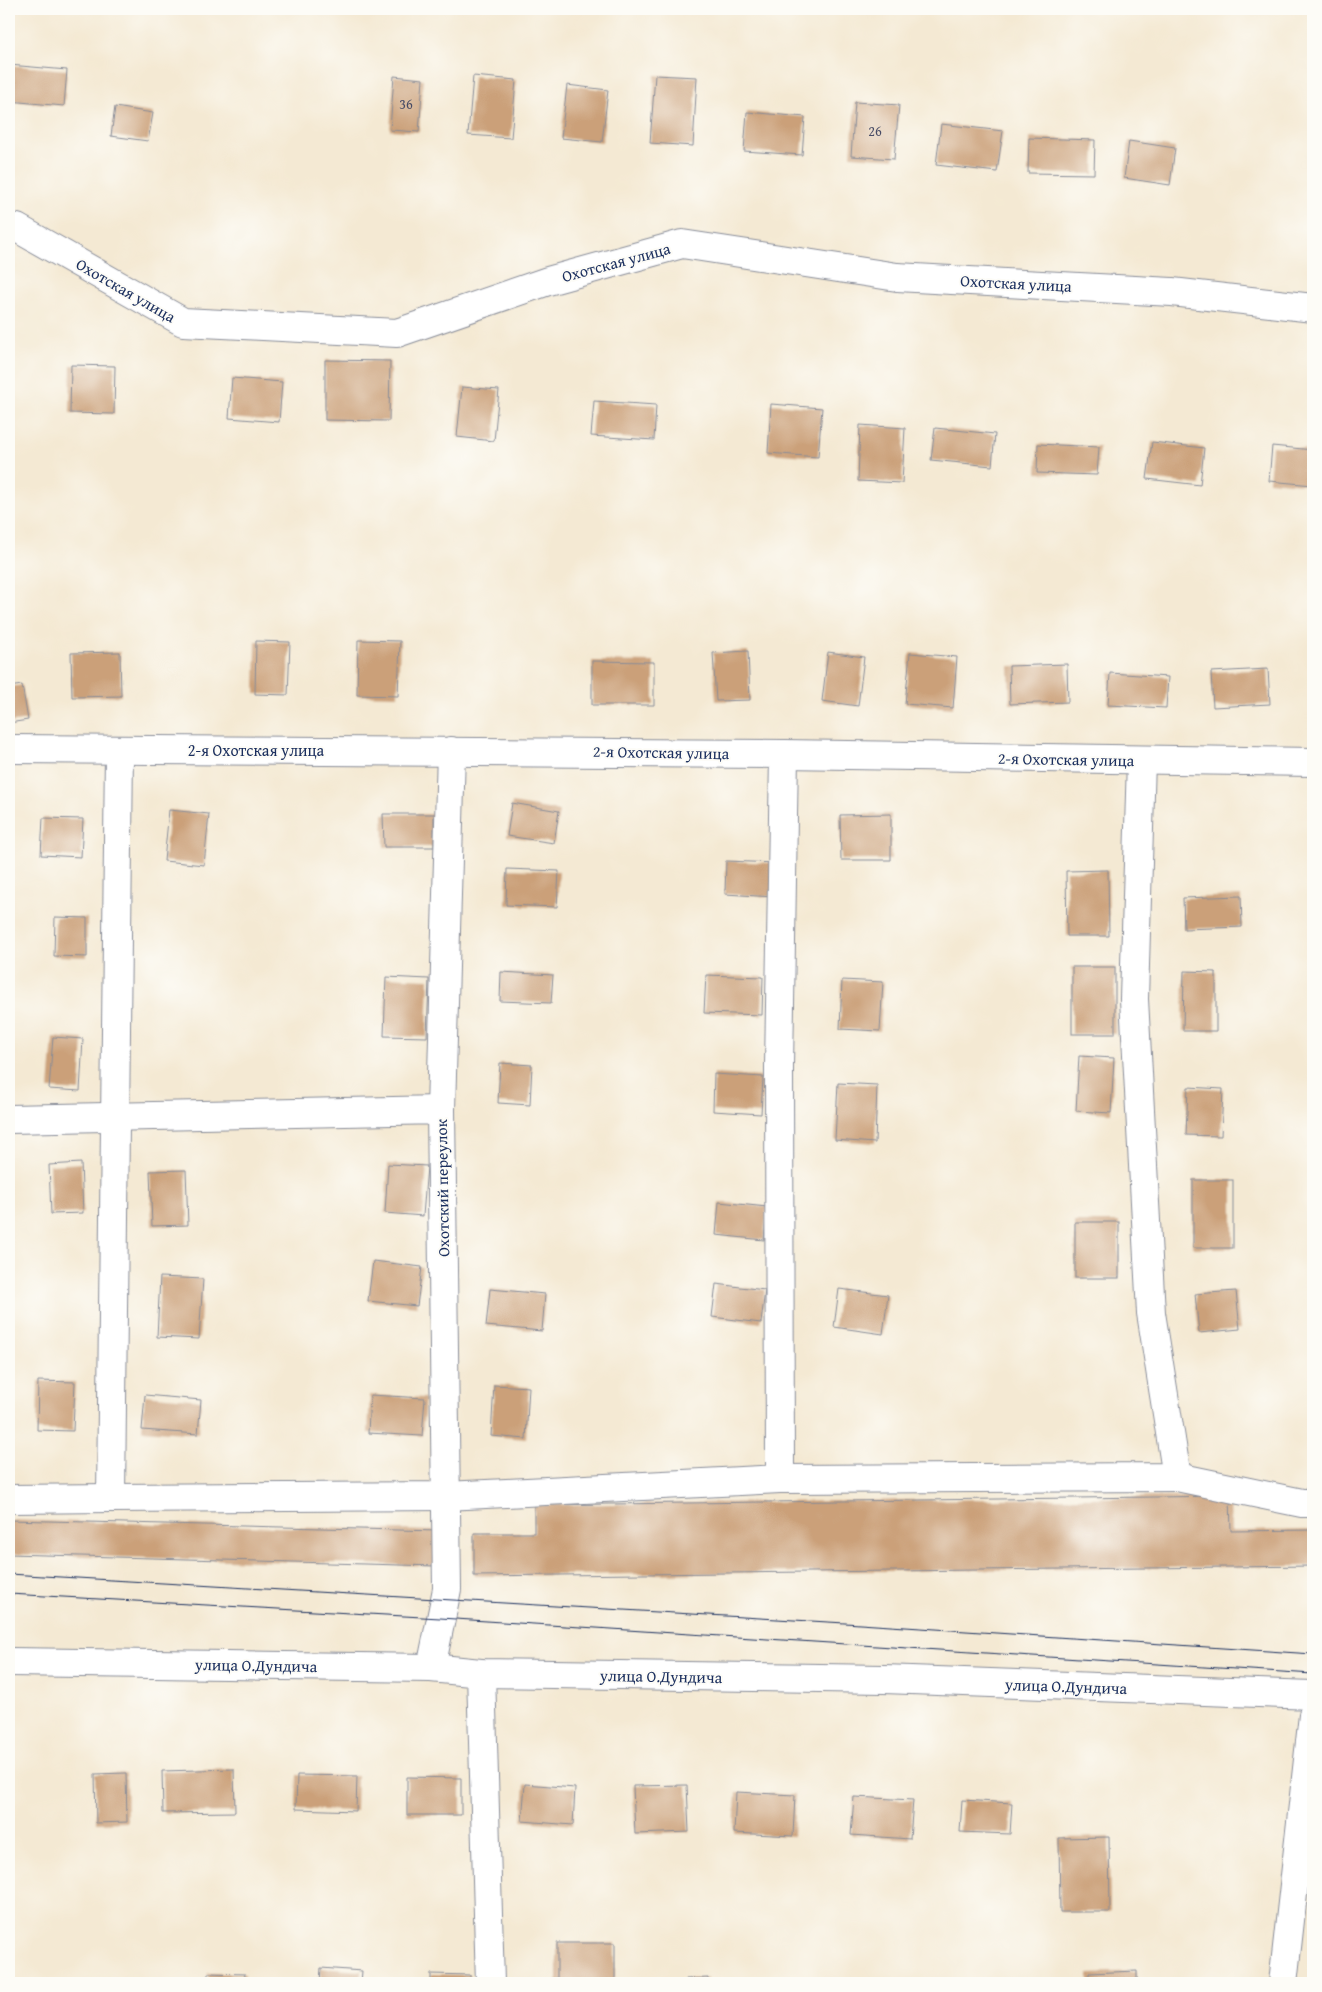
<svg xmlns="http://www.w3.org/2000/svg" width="1322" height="1992" viewBox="0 0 1322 1992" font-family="'Gentium Book Plus',serif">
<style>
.building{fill:#cba079}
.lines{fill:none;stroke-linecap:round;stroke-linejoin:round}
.street-casing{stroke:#888c98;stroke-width:30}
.secondary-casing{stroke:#888c98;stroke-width:30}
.street{stroke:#fff;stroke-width:28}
.secondary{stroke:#fff;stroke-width:28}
.tram{stroke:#1b2f5e;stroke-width:1}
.labels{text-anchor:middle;stroke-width:4;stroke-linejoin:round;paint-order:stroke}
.number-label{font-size:14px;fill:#474b65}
.street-label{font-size:16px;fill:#1b2f5e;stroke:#fdfcf7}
</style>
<rect width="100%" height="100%" fill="#fdfcf7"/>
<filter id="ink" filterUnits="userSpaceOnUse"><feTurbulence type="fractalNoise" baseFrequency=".02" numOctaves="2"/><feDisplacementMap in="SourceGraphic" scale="10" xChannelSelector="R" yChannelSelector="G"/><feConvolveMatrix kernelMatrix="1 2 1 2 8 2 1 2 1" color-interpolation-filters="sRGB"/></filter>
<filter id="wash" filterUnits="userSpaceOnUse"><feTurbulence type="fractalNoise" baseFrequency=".0096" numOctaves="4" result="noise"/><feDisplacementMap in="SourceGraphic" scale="20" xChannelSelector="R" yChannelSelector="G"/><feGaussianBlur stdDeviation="1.12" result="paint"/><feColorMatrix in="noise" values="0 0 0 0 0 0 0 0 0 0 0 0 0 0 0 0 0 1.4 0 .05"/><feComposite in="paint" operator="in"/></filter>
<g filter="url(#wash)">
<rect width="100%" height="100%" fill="#f4e9d3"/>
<g id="blocks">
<!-- building -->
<g class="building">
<path d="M9,65L67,70L64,106L9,101Z"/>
<path d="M655,75L697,77L693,146L650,143Z"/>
<path d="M394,76L423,79L419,132L390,130Z"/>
<path d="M473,76L516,80L511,138L468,135Z"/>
<path d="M567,85L608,90L602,142L561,138Z"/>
<path d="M855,102L899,105L894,159L851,156Z"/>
<path d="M115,107L153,113L148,141L111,136Z"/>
<path d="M747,112L805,117L802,155L744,151Z"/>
<path d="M941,124L1003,131L997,172L936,165Z"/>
<path d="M1029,138L1095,140L1094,174L1028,173Z"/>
<path d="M1129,141L1175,148L1170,185L1124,178Z"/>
<path d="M325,360L390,361L389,421L325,420Z"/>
<path d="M71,365L115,366L114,414L70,413Z"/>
<path d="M232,378L282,382L279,422L229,418Z"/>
<path d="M462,387L499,390L494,441L457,437Z"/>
<path d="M594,401L656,405L654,440L591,436Z"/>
<path d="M771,404L822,408L818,457L768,453Z"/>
<path d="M860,425L905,428L902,483L858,481Z"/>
<path d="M935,428L995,434L992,466L931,460Z"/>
<path d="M1152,442L1204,448L1200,485L1147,479Z"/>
<path d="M1038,444L1099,447L1097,475L1037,473Z"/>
<path d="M1272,446L1313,450V485L1269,481Z"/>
<path d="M358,640L400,641L398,696L357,695Z"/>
<path d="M256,641L290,642L288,695L255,694Z"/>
<path d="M748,651L750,700L716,701L713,653Z"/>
<path d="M120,652L121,696L72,697L71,653Z"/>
<path d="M828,652L864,657L858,706L822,701Z"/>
<path d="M910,653L957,657L953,708L905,704Z"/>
<path d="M592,661L654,662V705H592Z"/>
<path d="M1067,664L1068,702L1010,704L1009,666Z"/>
<path d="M1268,669L1270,704L1213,707L1211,672Z"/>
<path d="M1110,673L1168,677L1166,708L1108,705Z"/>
<path d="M22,685L28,720L9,723V687Z"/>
<path d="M512,803L559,811L554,843L507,836Z"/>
<path d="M169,810L209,814L204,865L164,861Z"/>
<path d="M383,814H434V847H384Z"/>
<path d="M891,814V860H841L840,815Z"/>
<path d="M43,818L83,819L81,857L41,855Z"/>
<path d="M726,861L776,863L774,897L725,894Z"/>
<path d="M507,869L559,871L557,907L506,905Z"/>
<path d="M1108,870L1109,936H1067L1066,871Z"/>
<path d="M1241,896L1242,927L1184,929L1183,898Z"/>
<path d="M55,917L87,918V957L54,956Z"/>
<rect x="1072" y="967" width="43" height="67"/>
<path d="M1184,971L1216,972V1031H1183Z"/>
<path d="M501,972L553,975L551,1003L500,1001Z"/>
<path d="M706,975L763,977L762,1015L704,1013Z"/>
<path d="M386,977L429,979L427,1037L384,1036Z"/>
<path d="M842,980L883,982L880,1031L840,1029Z"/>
<path d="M53,1037L83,1039L80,1091L49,1089Z"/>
<path d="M1079,1056L1114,1058L1111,1113L1076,1111Z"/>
<path d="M500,1063L532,1065L530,1105L498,1103Z"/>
<path d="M714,1074L763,1077L761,1114L713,1111Z"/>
<path d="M838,1083L877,1085L875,1143L835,1140Z"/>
<path d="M1188,1087L1223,1089L1221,1136L1186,1135Z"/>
<path d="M81,1163L83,1213L51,1214L49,1165Z"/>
<path d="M388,1164L427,1166L423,1216L385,1213Z"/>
<path d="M186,1170L188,1225L152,1226L150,1171Z"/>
<rect x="1193" y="1180" width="40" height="68"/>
<path d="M719,1202L767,1207L764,1240L716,1235Z"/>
<rect x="1075" y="1222" width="44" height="56"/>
<path d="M373,1261L422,1267L417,1306L368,1301Z"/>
<path d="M160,1277L203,1279L199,1339L157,1337Z"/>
<path d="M716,1284L765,1290L761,1323L712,1317Z"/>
<path d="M490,1289L545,1294L542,1331L486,1326Z"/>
<path d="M839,1289L888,1295L883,1334L834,1327Z"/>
<path d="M1236,1291L1240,1329L1199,1333L1195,1294Z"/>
<path d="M38,1381L75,1382L73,1431L37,1430Z"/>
<path d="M494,1385L529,1387L526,1439L491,1436Z"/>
<path d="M145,1395L201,1400L198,1434L142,1430Z"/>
<path d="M370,1395L425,1398L422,1436L368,1433Z"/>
<path d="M1230,1496L1231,1531L1313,1530V1566L474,1576V1533H534V1505Z"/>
<path d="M9,1520L437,1531L436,1566L9,1554Z"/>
<path d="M234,1769L235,1812L163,1813L162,1771Z"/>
<path d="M126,1773L127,1822L96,1823L95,1774Z"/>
<path d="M297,1775L357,1776L356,1811L296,1809Z"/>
<path d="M407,1777L461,1778V1815H407Z"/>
<path d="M525,1784L575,1788L573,1825L522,1821Z"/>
<path d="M687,1785L689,1832L635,1834L633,1786Z"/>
<path d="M736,1792L795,1795L793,1836L734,1833Z"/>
<path d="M854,1797L913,1800L910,1839L851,1835Z"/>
<path d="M962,1800L1012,1803L1010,1834L960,1832Z"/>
<path d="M1109,1837L1110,1912H1060L1059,1838Z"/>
<rect x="557" y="1943" width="58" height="40"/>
<path d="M321,1968L362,1971L361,1983H320Z"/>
<path d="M1137,1971V1983H1089V1973Z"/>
<path d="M208,1973L245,1974L244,1983H208Z"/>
<path d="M431,1974L470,1975V1983H431Z"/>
<path d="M708,1978V1983H686V1979Z"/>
</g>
</g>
</g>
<g filter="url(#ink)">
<use href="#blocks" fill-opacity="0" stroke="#888c98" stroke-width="1"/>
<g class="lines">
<!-- street casing -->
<g class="street-casing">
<g id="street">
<path d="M9,226L17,228L183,322L397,333L548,281L682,244L897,277L1172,292L1313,308"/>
<path d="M9,749L784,754L1313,762"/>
<path d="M119,750L111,1498L446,1496L780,1479L779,1067L784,754"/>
<path d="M441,1110L451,751"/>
<path d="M9,1119L441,1110L447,1589L431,1668"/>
<path d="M1177,1477L1302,1503H1313"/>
<path d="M780,1479L1177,1477L1151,1313L1134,999L1141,760"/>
<path d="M9,1499L111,1498"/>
<path d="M481,1673L490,1983"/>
<path d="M1283,1983L1313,1715"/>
</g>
</g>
<!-- secondary casing -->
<g class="secondary-casing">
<path id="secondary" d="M9,1662L431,1668L481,1673L884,1679L1313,1695"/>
</g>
<!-- street -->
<use href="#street" class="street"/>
<!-- secondary -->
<use href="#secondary" class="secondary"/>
<!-- tram -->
<g class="tram">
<path d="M9,1574L845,1623L1313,1654"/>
<path d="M9,1594L440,1618L1313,1674"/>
</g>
</g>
</g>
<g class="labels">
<!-- number labels -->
<g class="number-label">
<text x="406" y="109">36</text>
<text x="875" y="136">26</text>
</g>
<!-- street labels -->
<g class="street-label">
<text transform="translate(616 262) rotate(-15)" y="6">Охотская улица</text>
<text transform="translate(1016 283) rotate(3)" y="6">Охотская улица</text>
<text transform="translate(126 290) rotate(30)" y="6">Охотская улица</text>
<text x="256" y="756">2-я Охотская улица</text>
<text transform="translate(661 752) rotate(1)" y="6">2-я Охотская улица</text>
<text transform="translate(1066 759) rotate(1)" y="6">2-я Охотская улица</text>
<text transform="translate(442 1188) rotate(-91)" y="6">Охотский переулок</text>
<text transform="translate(256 1665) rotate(1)" y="6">улица О.Дундича</text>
<text transform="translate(661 1676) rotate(1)" y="6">улица О.Дундича</text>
<text transform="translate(1066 1686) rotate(2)" y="6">улица О.Дундича</text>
</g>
</g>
<!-- margin -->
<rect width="1322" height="1992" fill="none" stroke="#fdfcf7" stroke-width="30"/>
</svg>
